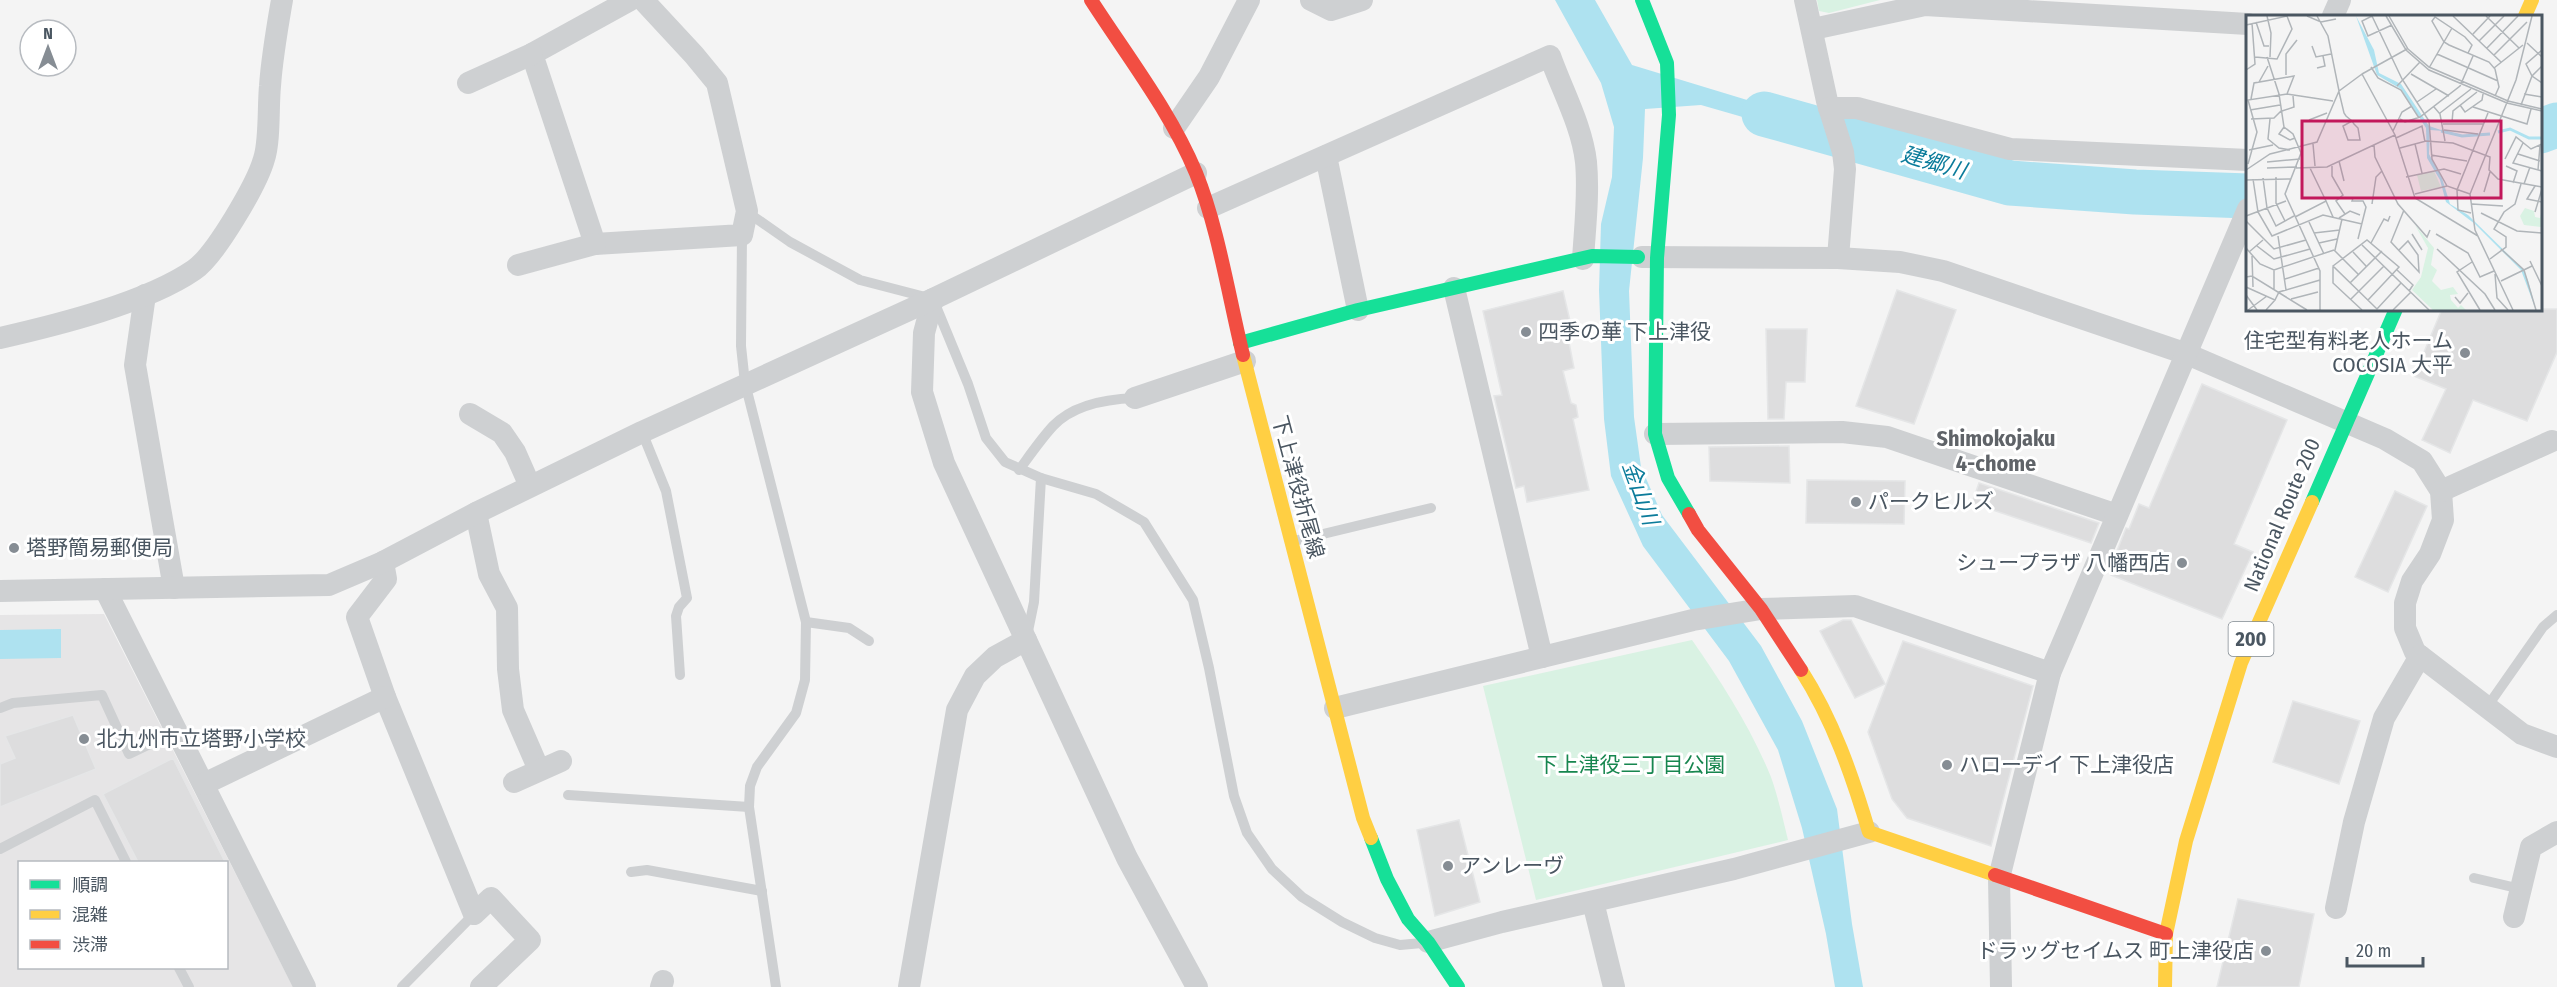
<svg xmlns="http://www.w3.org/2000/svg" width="2557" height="987" viewBox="0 0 2557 987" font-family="'Fira Sans Condensed','Noto Sans JP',sans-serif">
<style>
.education{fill:#e6e5e6;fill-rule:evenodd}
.green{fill:#d9f2e3}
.water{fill:#aee2f0}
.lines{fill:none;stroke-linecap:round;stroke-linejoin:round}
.river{stroke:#aee2f0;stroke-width:45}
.building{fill:#ddddde;stroke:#e5e6e7;stroke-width:1.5}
.lane{stroke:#ced0d2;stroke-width:10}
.street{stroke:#ced0d2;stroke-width:22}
.fast{stroke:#16e098;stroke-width:14}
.slow{stroke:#ffcf43;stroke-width:14}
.jam{stroke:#f24e42;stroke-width:14}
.poi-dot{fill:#868d94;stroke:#fff;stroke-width:2}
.labels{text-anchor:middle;stroke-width:6;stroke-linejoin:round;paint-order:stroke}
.shield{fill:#fff;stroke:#808990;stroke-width:1.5}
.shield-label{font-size:20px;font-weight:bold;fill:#4a5661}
.poi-label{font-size:21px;fill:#4a5661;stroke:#fff;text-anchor:start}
.street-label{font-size:21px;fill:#4a5661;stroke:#fff}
.park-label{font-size:21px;fill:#17864f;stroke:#fff}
.water-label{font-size:22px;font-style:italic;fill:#0c7c9b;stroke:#fff}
.neighbourhood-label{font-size:22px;font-weight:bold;fill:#5f6368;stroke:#fff}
.inset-river{fill:none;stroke:#aee2f0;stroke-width:3}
.inset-road{fill:none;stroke:#b0b5b9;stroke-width:1.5}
.view{fill:#c2185b;fill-opacity:0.15;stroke:#c2185b;stroke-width:3}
.inset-edge{fill:none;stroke:#4a5661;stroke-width:3}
</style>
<rect width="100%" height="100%" fill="#f4f4f4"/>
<!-- education -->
<path class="education" d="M104,614L293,987H0V615ZM20,862H226V968H20Z"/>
<!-- green -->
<g class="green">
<path d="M1817,0H1880L1829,13L1819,11Z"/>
<path d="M1692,640C1722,683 1751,728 1771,777C1778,797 1783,819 1788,840L1536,900L1483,686Z"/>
</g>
<!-- water -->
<g class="water">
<path d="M1555,0H1595L1632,65L1823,123L1826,141L1701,105L1645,109L1643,158L1629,291L1634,417L1641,467L1662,515L1761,646L1802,721L1837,809L1852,924L1863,987H1835L1826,934L1802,828L1778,750L1729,661L1643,546L1611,476L1604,419L1599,290L1601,224L1612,177L1614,127L1601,83Z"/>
<path d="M61,629V658L0,659V630Z"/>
</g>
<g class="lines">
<!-- river -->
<g class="river">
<path d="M1764,114L2010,183L2135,192L2248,196"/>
<path d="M2540,131L2557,125"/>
</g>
</g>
<!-- building -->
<g class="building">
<path d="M1897,290L1956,310L1914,424L1856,406Z"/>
<path d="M1563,291L1570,321L1565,322L1574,368L1563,371L1571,403L1576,405L1578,417L1573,419L1589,490L1527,502L1524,486L1516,488L1494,396L1502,395L1483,311Z"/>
<path d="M2442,309H2557V352L2527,421L2473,400L2450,453L2422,440L2446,389L2414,376Z"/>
<path d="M1766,329H1807L1805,382H1786L1784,419H1768Z"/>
<path d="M2202,384L2287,420L2234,544L2253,552L2222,619L2111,575L2120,553L2117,551L2126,528L2129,529L2139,504L2149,508Z"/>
<path d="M1789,446L1790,483L1710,481L1709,447Z"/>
<path d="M1807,480L1905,481L1904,524L1806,523Z"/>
<path d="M1979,483L2099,523L2091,543L1972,503Z"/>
<path d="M2395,491L2427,506L2388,592L2355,577Z"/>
<path d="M1843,620H1851L1885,684L1855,698L1820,631Z"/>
<path d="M1903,641L2033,686L1991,846L1907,818L1892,799L1868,732Z"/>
<path d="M2293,701L2360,721L2339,784L2273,762Z"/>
<path d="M73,715L96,769L0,807V764L15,758L5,736Z"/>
<path d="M173,758L225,862H138L103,794Z"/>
<path d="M1459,820L1480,902L1435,916L1417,830Z"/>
<path d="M2238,899L2314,914L2299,987H2217Z"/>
</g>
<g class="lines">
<!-- lane -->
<g class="lane">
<path d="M747,212L790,242L860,280L933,299L968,384L986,438L1005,462L1041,478L1096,494L1144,522L1193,600L1209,668L1234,796L1247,833L1272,869L1302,897L1342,922L1375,938L1400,945L1422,943"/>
<path d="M742,235L741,346L745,383L806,622L805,680L796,713L757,767L750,786L749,807L776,987"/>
<path d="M642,432L666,491L687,598L679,607L676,616L680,675"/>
<path d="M1019,470C1030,455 1041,439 1053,426C1074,404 1107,399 1135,398"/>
<path d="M1294,541L1431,508"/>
<path d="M806,622L849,628L869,641"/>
<path d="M1027,636L1034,602L1041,478"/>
<path d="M2487,707L2543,627L2557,615"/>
<path d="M0,708L13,703L102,695L129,754L177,731"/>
<path d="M568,795L749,807"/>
<path d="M0,849L95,800L126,862"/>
<path d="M631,872L647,870L762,891"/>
<path d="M2474,878L2521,889"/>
<path d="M179,968L189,987"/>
<path d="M402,987L474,914"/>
</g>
<!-- street -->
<g class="street">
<path d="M630,0L532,54L595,244L742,235L747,211L717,83L694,55L643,0"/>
<path d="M1311,0L1331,10L1362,0"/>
<path d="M1805,0L1827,101L1843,152L1845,169L1838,258"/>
<path d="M2333,16L2340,0"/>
<path d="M1813,29L1925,5L2248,24"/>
<path d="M468,83L532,54"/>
<path d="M1829,108H1857L2010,149L2248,160"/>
<path d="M1174,128L1209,77L1249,0"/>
<path d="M1326,156L1358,310"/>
<path d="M1208,208L1550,56C1562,90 1582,126 1586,162C1589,194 1585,227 1583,259"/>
<path d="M1642,257L1838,258L1900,262L1943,271L2187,354L2385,439L2422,461L2441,491L2443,520L2430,554L2412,581L2405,603V628L2415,652L2522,734L2557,747"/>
<path d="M518,265L595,244"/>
<path d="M1454,288L1542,657"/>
<path d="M145,295L135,365L174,588"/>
<path d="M933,299L924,333L922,392L944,463L1127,858L1197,987"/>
<path d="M0,338C57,325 146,303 194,270C215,256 257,184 264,159C270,141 268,106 270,86C272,57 277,29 282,0"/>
<path d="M1135,398L1245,361"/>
<path d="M470,414L502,433L515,452L530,486"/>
<path d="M1655,434L1842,432L1887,437L2117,515"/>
<path d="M2441,491L2552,441"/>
<path d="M476,513L489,574L507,608L508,669L513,710L539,770"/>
<path d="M383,562L386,579L357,617L385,697L474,914L491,898L530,940L481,987"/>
<path d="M105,589L305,987"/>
<path d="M0,591L329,585L383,562L476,513L642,432L933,299L1196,173"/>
<path d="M1335,708L1693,620L1761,609L1855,606L2050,673"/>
<path d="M514,782L561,761"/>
<path d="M204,784L385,697"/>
<path d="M1593,902L1614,987"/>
<path d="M2336,908L2354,822L2384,718L2420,656"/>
<path d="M2514,917L2531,847L2557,832"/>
<path d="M1428,942L1502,922L1734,869L1869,832"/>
<path d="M661,987L663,981"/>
<path d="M909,987L957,710L975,676L995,657L1026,640"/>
<path d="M2001,987L1999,878L2050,673L2248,209"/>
</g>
<!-- fast -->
<g class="fast">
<path d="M1642,0L1667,63L1669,115L1657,258L1655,434L1668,478L1689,514"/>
<path d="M1240,343L1358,310L1592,256L1638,257"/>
<path d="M2312,502L2396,309"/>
<path d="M1371,838L1387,879L1408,919L1428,942L1458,987"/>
</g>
<!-- slow -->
<g class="slow">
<path d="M2525,16L2532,0"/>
<path d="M1243,355L1363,818L1371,838"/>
<path d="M1801,670C1833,720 1852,775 1869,832L1995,875"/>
<path d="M2165,987L2166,934L2186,841L2241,663L2312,502"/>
</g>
<!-- jam -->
<g class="jam">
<path d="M1091,0C1127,56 1170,111 1196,173C1218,227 1229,298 1243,355"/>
<path d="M1689,514L1698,530L1761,609L1801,670"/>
<path d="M1995,875L2166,934"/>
</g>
</g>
<!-- markers -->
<g class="poi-dot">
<circle cx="1526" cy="332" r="6"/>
<circle cx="2465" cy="353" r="6"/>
<circle cx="1856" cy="502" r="6"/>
<circle cx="14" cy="548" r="6"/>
<circle cx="2182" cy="563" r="6"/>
<circle cx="84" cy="739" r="6"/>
<circle cx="1947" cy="765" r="6"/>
<circle cx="1448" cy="866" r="6"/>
<circle cx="2266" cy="951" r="6"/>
</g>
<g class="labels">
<!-- shield labels -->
<rect class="shield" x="2228.5" y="622" width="45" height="34" rx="4.5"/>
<g class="shield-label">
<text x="2251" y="646">200</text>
</g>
<!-- poi labels -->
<g class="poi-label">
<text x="1538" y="339">四季の華 下上津役</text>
<text x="2453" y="348" text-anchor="end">住宅型有料老人ホーム<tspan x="2453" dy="24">COCOSIA 大平</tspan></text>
<text x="1868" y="509">パークヒルズ</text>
<text x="26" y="555">塔野簡易郵便局</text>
<text x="2170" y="570" text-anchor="end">シュープラザ 八幡西店</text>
<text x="96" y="746">北九州市立塔野小学校</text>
<text x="1959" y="772">ハローデイ 下上津役店</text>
<text x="1460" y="873">アンレーヴ</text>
<text x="2254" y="958" text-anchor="end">ドラッグセイムス 町上津役店</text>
</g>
<!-- street labels -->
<g class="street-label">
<text transform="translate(1298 487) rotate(75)" y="7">下上津役折尾線</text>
<text transform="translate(2282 515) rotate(-67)" y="7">National Route 200</text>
</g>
<!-- park labels -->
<g class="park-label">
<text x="1631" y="772">下上津役三丁目公園</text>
</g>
<!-- water labels -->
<g class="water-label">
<text transform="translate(1934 162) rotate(16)" y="8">建郷川</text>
<text transform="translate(1641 493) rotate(70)" y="8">金山川</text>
</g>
<!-- neighbourhood labels -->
<g class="neighbourhood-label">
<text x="1996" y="446">Shimokojaku<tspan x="1996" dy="25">4-chome</tspan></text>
</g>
</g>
<!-- overview -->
<g transform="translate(2246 15)">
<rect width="296" height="296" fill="#f4f4f4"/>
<path d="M188,156L195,172L175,176L171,160ZM279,193L288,196L289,202L294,203L295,199V212L278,210L274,201ZM169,210L188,233L185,250L191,255L186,266L195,275L207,272L212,279L204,280L205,285L212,293L215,290L220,295H234H187L166,275L175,262L182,233Z" fill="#d9f2e3"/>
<path d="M110,1L128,35L133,58L155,69L183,111L198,116L184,115L183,139L196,163L204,189L222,200L277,254L282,265L290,295L275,255L229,209L200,187L194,165L181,143L180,113L155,74L131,60Z" fill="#aee2f0"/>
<path class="inset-river" d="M195,116L216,121L244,119M252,117L264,114L283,123H296"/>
<path class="inset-road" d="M21,1L25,18L24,42M61,1L75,7L90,4M71,1L82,21L93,76L116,59L149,120L169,183L232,221M126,1L156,64L183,106L186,144L201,171L224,179M126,1L116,6L122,21L146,10M140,1L160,35L183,55L261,88L296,96M143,1L162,34L183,52L262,86L296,94M207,1L255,47M240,1L273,33M10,7L18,31H23M0,10L41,1L46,14L31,44L9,42M227,19L244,1M233,26L258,1M281,28L296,42M66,31L70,42L85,39M241,33L272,1M296,35L280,49L286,61L296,68M222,38L226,30L219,22L189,2L186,6L198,27L203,30L243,47L249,54L253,72L249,81M191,39L252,66M248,40L281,7M21,42L33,79L38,112L47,119L55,138L39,179L74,256V295M125,52L132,63L155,75L173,103M71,53L79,51L77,41M183,53L206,13M248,53L277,30M0,55L9,49L6,8M116,59L161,34M165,59L203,81M40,60V39L51,25M13,67L22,51M151,71L174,47M93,77L98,98L100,101L106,106L108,109L112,113L114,125H102L97,111L106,106M278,79L296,82M5,84L8,68L48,61L41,79M171,87L190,74M214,90L219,97L236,85L237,79M275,90L286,61L296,51M188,92L194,99L199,126M227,92L281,109L285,94M4,95L34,90M36,96L48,92L47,81M194,98L225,74M5,104L28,103L36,95M24,104L22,124L33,133L44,135M154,104L159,107L174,102L214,71L227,41M63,105L81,98M206,107L207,96L231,77M197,109H237M38,112L33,119L44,125L49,123M198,115L232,119M147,116L156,97L166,91M150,123L176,111L179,127M277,128L267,148L296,156M67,129L69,151M169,129L176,158M128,130L129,142L152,189L181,222L184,215M154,133L180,126L207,128L244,142L243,155L252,164L296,172M3,135L27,130M272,139L294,146M185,140L221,146M259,144L270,122L285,134L296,129M93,146L98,166M21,147L54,144M2,149L11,117L2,85L41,79L87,86M86,151V161L97,180L90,186L99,199M260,151L271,156L267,168M21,153L51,152M50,153L81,152L149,120M64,153L80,186M0,155L24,139L71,127L93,76M292,155L294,130M30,162V188L39,206M160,162L198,154L215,159M17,163L21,193L30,211L48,201M7,164L12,197L26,221L77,200L116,209M0,165L45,164M278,169L284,152M289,171L281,184L296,187M238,177L244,157M169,179L201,171M107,183L106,186H117L120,192L112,224M126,189L130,162L136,156M226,189L257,191M289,197L296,174M225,198L212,195L211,175L242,98M235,198L271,216L296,218M0,201L40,186M49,202L80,186L87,202M93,203L104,196L114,200M0,206L28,234L60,225M63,207L78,239M68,218L94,215M166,219L176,235M190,219L222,238L234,262L248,256M32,221L40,275M73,228L91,224M125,228L138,204L142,206L144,201M116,230L183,295M11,231L28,244L64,234M0,233L14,249L28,255L88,235M191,234L239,279L249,295M255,234L278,255L290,295M88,235L112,259M89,235L96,204M153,235L162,226L172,240L173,257L145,227L158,195M3,237L17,225M107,237L120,251M6,241L7,272M244,244L260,232V222L248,214L258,197L269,189L275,169M284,246L296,271M226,247L211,257L234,295M87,252V268L116,295M28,255V274M151,255L167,270L163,276M249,259L251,283L262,295M0,262L6,261L61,295M39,264L73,253M255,266L286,251M104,268L136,236M0,272L29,285L20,295M0,280L11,295M209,282L214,288L222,278M45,284L72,277M105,284L138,251M29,285L33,277L74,265M122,285L153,252L121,225L87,251L131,294L155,268M2,295L21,281M147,295L165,277M267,295L229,215L224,179L270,65L286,1"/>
<path class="view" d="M56,106H255V183H56Z"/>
<rect width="296" height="296" class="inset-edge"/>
</g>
<!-- legend -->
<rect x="18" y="861" width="210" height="108" fill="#ffffff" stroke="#b7bbc0" stroke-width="1.5"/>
<rect x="30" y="880" width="30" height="9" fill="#16e098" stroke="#b7bbc0" stroke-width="1.5"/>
<text x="72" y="891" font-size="18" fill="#4a5661">順調</text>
<rect x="30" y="910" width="30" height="9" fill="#ffcf43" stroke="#b7bbc0" stroke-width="1.5"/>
<text x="72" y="921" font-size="18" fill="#4a5661">混雑</text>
<rect x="30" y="940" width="30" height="9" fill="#f24e42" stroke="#b7bbc0" stroke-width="1.5"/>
<text x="72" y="951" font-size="18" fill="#4a5661">渋滞</text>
<!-- north arrow -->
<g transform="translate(48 48)"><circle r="28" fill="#ffffff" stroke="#b7bbc0" stroke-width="1.5"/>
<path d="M0-4.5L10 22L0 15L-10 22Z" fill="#868d94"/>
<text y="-9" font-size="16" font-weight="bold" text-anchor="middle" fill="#4a5661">N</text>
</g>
<!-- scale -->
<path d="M2347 957v9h76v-9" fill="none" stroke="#4a5661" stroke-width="3"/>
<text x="2356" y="957" font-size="18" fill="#4a5661" stroke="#ffffff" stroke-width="4.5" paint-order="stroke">20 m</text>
</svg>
